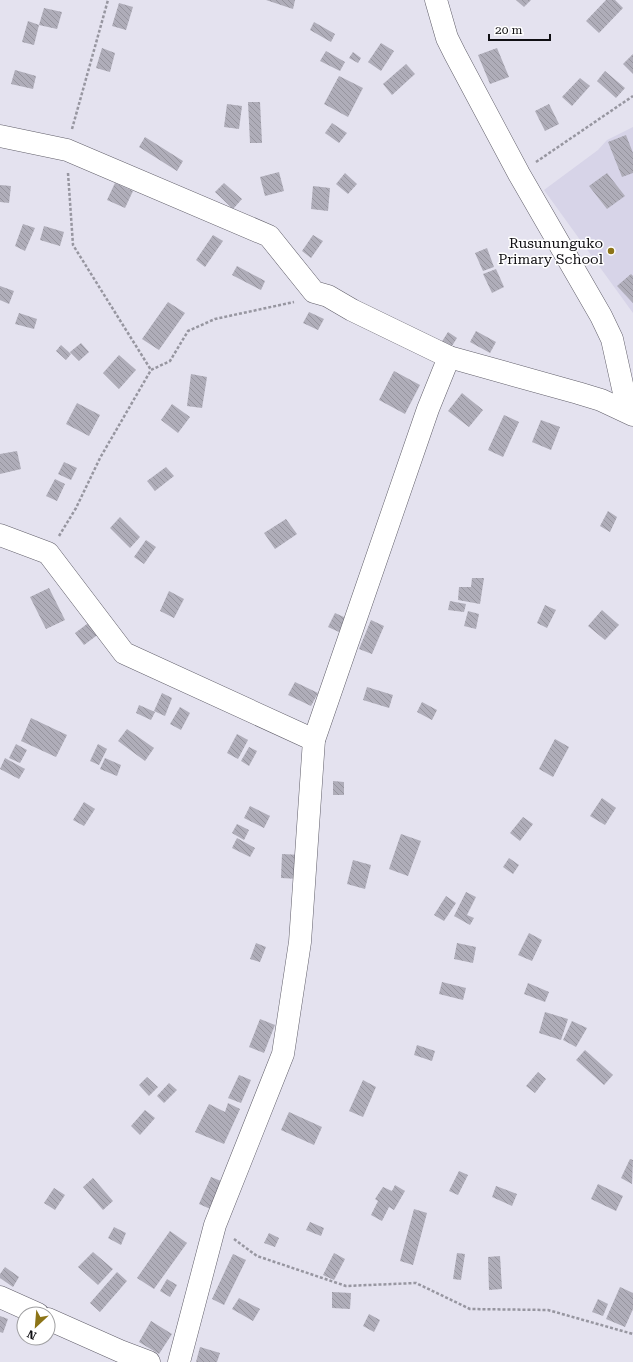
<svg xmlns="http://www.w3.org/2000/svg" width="633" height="1362" viewBox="0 0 633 1362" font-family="'Roboto Serif',serif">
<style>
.built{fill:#d7d4e8}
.building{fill:url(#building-back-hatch)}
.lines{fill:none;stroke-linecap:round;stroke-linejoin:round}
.minor-casing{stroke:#605e69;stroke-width:23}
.path{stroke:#9796a0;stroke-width:2.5;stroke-dasharray:3 2;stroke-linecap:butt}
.minor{stroke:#fff;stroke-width:22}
.poi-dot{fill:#8c7417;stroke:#fff;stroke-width:1.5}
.labels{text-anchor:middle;stroke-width:3;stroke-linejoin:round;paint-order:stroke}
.poi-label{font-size:14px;fill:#100f13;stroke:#fff;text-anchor:end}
</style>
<defs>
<pattern id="building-back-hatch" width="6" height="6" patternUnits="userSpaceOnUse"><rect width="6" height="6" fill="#afadb9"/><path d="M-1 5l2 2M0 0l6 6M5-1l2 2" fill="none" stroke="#96949e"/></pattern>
</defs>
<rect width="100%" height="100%" fill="#e4e2ef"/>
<!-- built -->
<path class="built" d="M633,127V313L544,190L598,150L607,140Z"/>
<!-- building -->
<g class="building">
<path d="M266,0H295L293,9Z"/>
<path d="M516,0H531L524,7Z"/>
<path d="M606,0H615L623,8L599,33L586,21Z"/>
<path d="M119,3L133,7L126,30L112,26Z"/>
<path d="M44,8L62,12L57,29L39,25Z"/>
<path d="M28,21L39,25L34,45L22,42Z"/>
<path d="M314,22L335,34L331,42L310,30Z"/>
<path d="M381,43L394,51L381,71L368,62Z"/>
<path d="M102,48L115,53L110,72L96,68Z"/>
<path d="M497,48L509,77L490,84L478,55Z"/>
<path d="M326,51L345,62L340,71L320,61Z"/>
<path d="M353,52L361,58L358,63L349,58Z"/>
<path d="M633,54V74L623,64Z"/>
<path d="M406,64L415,74L392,95L383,84Z"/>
<path d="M15,70L36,76L33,89L11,84Z"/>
<path d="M605,71L625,88L616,98L597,81Z"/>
<path d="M339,76L363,88L348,117L324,104Z"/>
<path d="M580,78L590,86L572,106L562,97Z"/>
<path d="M248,102H260L262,143H250Z"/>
<path d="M227,104L242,106L239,129L224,127Z"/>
<path d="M549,104L559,124L545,131L535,111Z"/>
<path d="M332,123L347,133L339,143L325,133Z"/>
<path d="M626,135L633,153V173L622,177L608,142Z"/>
<path d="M145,137L183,161L177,171L139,147Z"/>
<path d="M279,172L284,191L265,196L260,177Z"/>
<path d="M345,173L357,184L348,194L336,184Z"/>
<path d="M607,173L625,196L607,209L589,186Z"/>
<path d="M115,183L133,191L125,208L107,200Z"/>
<path d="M224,183L242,199L233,209L215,192Z"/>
<path d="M0,185L11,186L9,203L0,202Z"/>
<path d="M313,186L330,188L328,211L311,209Z"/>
<path d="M23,224L35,228L25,251L15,246Z"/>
<path d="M44,226L64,232L60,246L40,240Z"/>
<path d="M213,235L223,241L205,267L196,260Z"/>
<path d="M313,235L323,241L311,258L302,251Z"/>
<path d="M487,248L494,267L483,271L475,253Z"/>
<path d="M237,266L265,281L261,290L232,275Z"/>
<path d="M496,269L504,287L492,293L483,274Z"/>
<path d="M631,274L633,276V303L617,286Z"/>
<path d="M0,286L14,291L9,304L0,300Z"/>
<path d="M168,302L185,313L159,350L142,339Z"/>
<path d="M309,312L324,319L318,330L303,323Z"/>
<path d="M19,313L37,319L34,329L15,324Z"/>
<path d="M476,331L496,342L490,353L470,342Z"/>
<path d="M448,332L457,338L450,349L441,343Z"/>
<path d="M81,343L89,352L79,361L70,352Z"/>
<path d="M61,345L71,354L66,360L56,351Z"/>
<path d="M119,355L136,370L119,389L103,373Z"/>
<path d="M394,371L420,385L405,414L379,400Z"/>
<path d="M191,374L207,377L202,408L187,406Z"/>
<path d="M462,393L483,410L469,427L448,411Z"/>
<path d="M77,403L100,415L89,436L66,424Z"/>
<path d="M172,404L190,417L178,433L161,420Z"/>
<path d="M504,415L519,422L503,457L488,450Z"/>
<path d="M541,420L560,427L551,450L532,442Z"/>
<path d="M17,451L21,469L0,474V454Z"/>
<path d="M64,462L77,468L71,480L58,474Z"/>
<path d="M166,467L174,476L155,491L147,481Z"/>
<path d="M55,479L65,484L57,501L46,496Z"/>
<path d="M608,511L617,517L610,532L600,526Z"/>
<path d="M120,517L140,537L130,548L110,528Z"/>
<path d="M286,519L297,534L275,549L264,533Z"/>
<path d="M146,540L156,547L144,564L134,557Z"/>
<path d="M472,578H484L480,604L458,600L459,587H471Z"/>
<path d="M49,588L65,620L46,629L30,597Z"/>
<path d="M169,591L184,599L174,618L160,611Z"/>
<path d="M450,601L466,604L464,612L448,610Z"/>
<path d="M545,605L556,610L547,628L537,623Z"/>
<path d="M602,610L619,625L605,640L588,626Z"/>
<path d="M468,611L479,614L476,629L464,626Z"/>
<path d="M335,613L346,618L339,632L328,627Z"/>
<path d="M95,618L104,630L84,645L75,633Z"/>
<path d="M371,620L384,626L372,654L359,649Z"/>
<path d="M295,682L318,693L311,706L288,695Z"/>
<path d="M367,687L393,695L389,708L363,700Z"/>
<path d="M162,693L172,698L165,716L154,711Z"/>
<path d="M422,702L437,710L432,720L417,712Z"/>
<path d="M139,705L155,712L151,720L136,713Z"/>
<path d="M180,707L190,713L181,730L170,724Z"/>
<path d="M31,718L67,735L56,757L21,741Z"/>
<path d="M127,729L154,748L145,761L118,741Z"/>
<path d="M237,734L248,740L238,759L227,753Z"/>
<path d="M555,739L569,747L553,777L539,769Z"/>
<path d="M16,744L27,750L20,763L9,758Z"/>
<path d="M98,744L107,749L99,765L90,761Z"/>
<path d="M249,747L257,751L249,766L241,761Z"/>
<path d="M5,758L25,769L19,779L0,769Z"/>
<path d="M105,758L121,765L117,776L100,769Z"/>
<path d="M333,781L344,782V795H333Z"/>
<path d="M602,798L616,808L605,825L590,816Z"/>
<path d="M84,802L95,809L84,826L73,820Z"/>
<path d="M250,806L270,816L264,828L244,818Z"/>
<path d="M523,817L533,824L520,841L510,833Z"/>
<path d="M237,824L249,830L244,840L232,833Z"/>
<path d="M401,834L421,841L408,876L389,869Z"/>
<path d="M237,838L255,848L250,857L232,848Z"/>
<path d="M282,854L301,855L299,879L281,878Z"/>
<path d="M509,858L519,865L513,874L503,867Z"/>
<path d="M353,860L371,865L365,889L347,884Z"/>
<path d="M466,892L476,897L467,915L474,918L470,925L454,916Z"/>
<path d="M446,896L456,903L444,921L434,915Z"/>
<path d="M529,933L542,940L532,961L518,955Z"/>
<path d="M256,943L266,947L260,962L250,959Z"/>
<path d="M457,943L476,947L473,963L454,959Z"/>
<path d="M442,982L466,988L463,1000L439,994Z"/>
<path d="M528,983L549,992L545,1002L524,994Z"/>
<path d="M545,1012L568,1019L561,1040L539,1033Z"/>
<path d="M260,1019L275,1025L264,1053L249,1047Z"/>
<path d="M572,1021L587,1028L576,1047L563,1040Z"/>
<path d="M417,1045L435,1051L432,1061L414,1055Z"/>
<path d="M585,1050L613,1075L604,1085L576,1060Z"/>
<path d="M538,1072L546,1079L535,1093L526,1086Z"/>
<path d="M239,1075L251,1080L241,1103L228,1098Z"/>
<path d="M147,1077L158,1087L149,1096L139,1085Z"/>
<path d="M363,1080L376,1087L363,1117L349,1111Z"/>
<path d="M169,1083L177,1090L164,1103L157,1096Z"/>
<path d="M228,1103L240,1109L224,1144L195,1132L209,1104L225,1112Z"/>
<path d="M145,1110L155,1118L140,1135L131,1126Z"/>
<path d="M289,1112L322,1127L314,1145L281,1130Z"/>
<path d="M630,1159L633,1160L632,1184L621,1178Z"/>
<path d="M459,1171L468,1175L458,1195L449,1191Z"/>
<path d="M211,1177L226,1183L215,1211L199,1204Z"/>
<path d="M93,1178L113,1201L103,1210L83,1187Z"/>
<path d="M598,1184L623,1196L616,1211L591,1199Z"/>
<path d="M395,1185L405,1191L394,1210L389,1207L382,1221L371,1215L378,1201L375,1199L383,1187L392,1191Z"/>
<path d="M496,1186L517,1194L512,1206L492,1197Z"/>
<path d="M54,1188L65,1195L55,1210L44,1203Z"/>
<path d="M414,1209L427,1213L413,1265L400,1261Z"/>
<path d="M310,1222L324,1228L321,1236L306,1230Z"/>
<path d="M114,1227L126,1233L121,1245L108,1238Z"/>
<path d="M170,1231L187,1243L154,1289L137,1278Z"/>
<path d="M269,1233L279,1238L275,1247L264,1243Z"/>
<path d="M93,1252L113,1269L98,1285L78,1267Z"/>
<path d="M334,1253L345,1259L334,1280L323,1275Z"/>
<path d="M457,1253L465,1254L461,1280L453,1279Z"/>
<path d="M233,1254L246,1260L224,1305L212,1299Z"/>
<path d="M500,1256L502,1289L489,1290L488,1257Z"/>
<path d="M5,1267L19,1277L13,1287L0,1278V1274Z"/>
<path d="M117,1272L127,1281L100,1312L90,1303Z"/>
<path d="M167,1279L177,1285L170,1297L160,1291Z"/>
<path d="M620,1287L633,1293V1309L625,1327L606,1319Z"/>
<path d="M332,1292L351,1293L350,1309L332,1308Z"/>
<path d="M239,1298L260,1309L253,1321L232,1309Z"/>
<path d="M598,1299L608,1304L603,1316L592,1312Z"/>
<path d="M369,1314L380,1320L374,1332L363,1326Z"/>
<path d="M0,1316L8,1319L3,1333L0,1332Z"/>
<path d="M151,1321L172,1334L159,1354L139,1342Z"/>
<path d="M200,1347L220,1353L217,1362H196Z"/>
</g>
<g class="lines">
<!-- minor casing -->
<g class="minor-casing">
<g id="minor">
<path d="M436,0L447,38L455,54L519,174L601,316L612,339L628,411"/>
<path d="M0,136L67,150L269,236L314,292L328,296L352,310L449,357L578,393L601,400L633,415"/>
<path d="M0,535L48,553L124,653L314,740"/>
<path d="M0,1297L38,1314"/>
<path d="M48,1319L120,1351L149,1362"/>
<path d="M179,1362L215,1225L283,1054L300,942L314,740L428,409L449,357"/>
</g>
</g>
<!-- path -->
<g class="path">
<path d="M72,129L108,0"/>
<path d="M536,162L633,96"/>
<path d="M68,173L73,245L151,370"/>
<path d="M59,536L76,508L100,458L151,370L170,361L188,331L215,319L294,302"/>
<path d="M234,1239L257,1256L346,1286L416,1283L470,1309L548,1310L633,1334"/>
</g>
<!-- minor -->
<use href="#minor" class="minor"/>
</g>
<!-- markers -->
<circle class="poi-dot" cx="611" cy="251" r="4"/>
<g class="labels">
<!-- poi labels -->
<g class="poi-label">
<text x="603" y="248">Rusununguko<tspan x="603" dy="16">Primary School</tspan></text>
</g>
</g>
<!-- north arrow -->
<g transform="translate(36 1326) rotate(206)"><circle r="19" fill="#ffffff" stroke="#9f9fa1"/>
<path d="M0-3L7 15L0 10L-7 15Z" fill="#8c7417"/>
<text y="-6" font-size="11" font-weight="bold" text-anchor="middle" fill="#100f13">N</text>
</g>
<!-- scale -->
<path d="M489 34v6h61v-6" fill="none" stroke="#100f13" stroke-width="2"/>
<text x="495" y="34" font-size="12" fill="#100f13" stroke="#ffffff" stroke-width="3" paint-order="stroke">20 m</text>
</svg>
